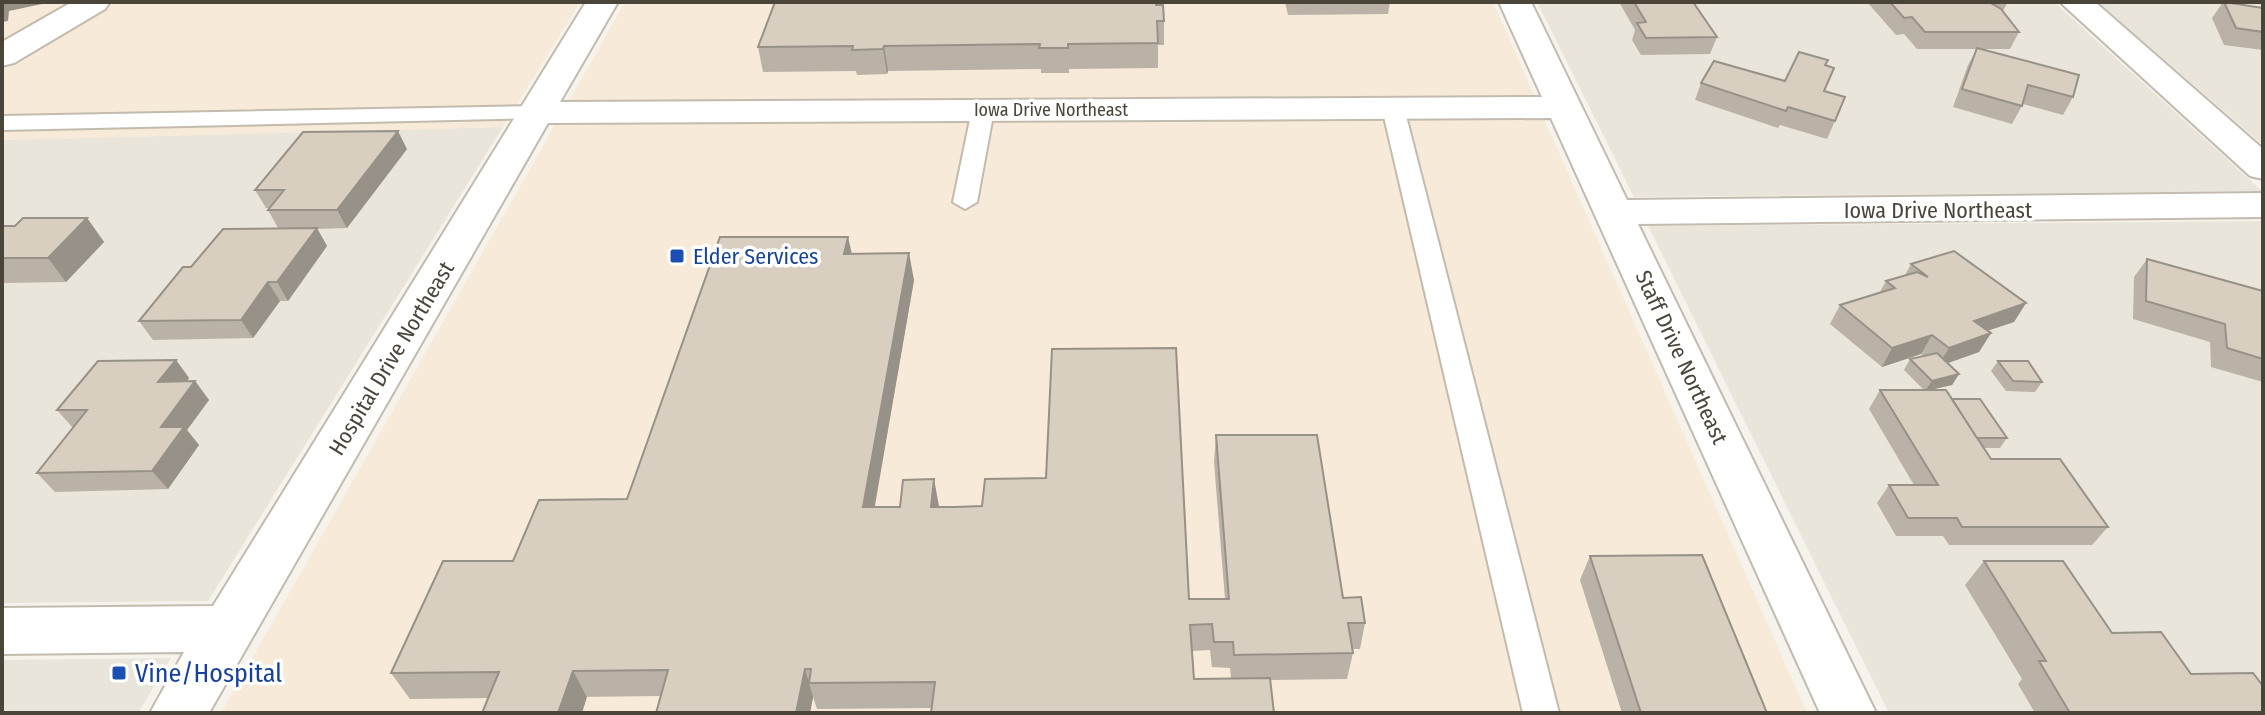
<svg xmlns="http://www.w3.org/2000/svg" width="2265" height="715" viewBox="0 0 2265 715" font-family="'Fira Sans Condensed',sans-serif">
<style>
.residential{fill:#eae5da}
.commercial{fill:#f7ead8}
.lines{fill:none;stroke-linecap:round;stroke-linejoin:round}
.lane-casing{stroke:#c2bbae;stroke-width:4}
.street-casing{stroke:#c2bbae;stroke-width:4}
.lane{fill:#fff;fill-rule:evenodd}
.street{fill:#fff;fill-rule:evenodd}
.wall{fill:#bab2a6;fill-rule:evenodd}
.shaded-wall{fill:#979187}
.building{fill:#d8cfc1;stroke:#979187;stroke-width:2}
.transit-dot{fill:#1a4fb4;stroke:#fff;stroke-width:3}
.labels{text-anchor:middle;stroke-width:7;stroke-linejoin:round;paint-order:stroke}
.far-street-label{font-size:18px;fill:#4b4439;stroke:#fff}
.street-label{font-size:22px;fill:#4b4439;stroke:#fff}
.transit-label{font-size:22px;fill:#164399;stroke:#fff;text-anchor:start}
.near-transit-label{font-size:26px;fill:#164399;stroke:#fff;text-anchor:start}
</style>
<rect width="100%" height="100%" fill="#f6f3ec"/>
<!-- residential -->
<g class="residential">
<path d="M1537,2H2054L2262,191L1634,197Z"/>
<path d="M2098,2H2263V145Z"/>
<path d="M503,127L208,601L2,603V140Z"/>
<path d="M2263,221V713H1889L1648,226Z"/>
<path d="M171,658L138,713H2V660Z"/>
</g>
<!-- commercial -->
<g class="commercial">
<path d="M2,2H71L2,41Z"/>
<path d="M117,2H580L503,127L2,140V71Z"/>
<path d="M625,2H1493L1534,95L569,101Z"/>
<path d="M1544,119L1807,713H221L555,125Z"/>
</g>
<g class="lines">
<!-- lane casing -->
<g class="lane-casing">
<g id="lane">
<path d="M1393,101L1404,108L1559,713H1523L1382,108Z"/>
<path d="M983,103L994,110L977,202L965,209L953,202L972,110Z"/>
<path d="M537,106L548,113L545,118L2,130V116Z"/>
</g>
</g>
<!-- street casing -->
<g class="street-casing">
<g id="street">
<path d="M72,2H110L105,9L14,63L2,66V42Z"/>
<path d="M586,2H618L560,102L1542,97L1499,2H1531L1627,200L2263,193V217L1638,224L1876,713H1820L1551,118L548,123L209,713H150L184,652L2,654V608L213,606Z"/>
<path d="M2060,2H2095L2263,149V179L2250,176Z"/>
</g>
</g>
<!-- lane -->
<use href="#lane" class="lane"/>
<!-- street -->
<use href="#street" class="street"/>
</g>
<!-- wall -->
<g class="wall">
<path d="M1285,2H1390L1388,14L1288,15Z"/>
<path d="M1619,2H1693L1717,37L1710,54L1641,55L1632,40L1635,30Z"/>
<path d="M1867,2H2008L2003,11L2019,32L2010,49H1980L2073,97L2063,115L2023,104L2012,124L1953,107L1968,65L1977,49H1917L1904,34L1896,35Z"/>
<path d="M2223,2L2263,8V50L2224,45L2212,18Z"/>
<path d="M1156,5L1164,21V45H1158V68L1069,69V73H1041V69L888,71L887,74L857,75L856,71L763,72L758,47Z"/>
<path d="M1825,65L1824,91L1835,121L1827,139L1780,125L1778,128L1695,100L1701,83L1785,81Z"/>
<path d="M407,149L347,228L317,229L327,246L288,301H280L253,338L153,340L139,321L191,267L278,228L268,210L270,208H266L255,190Z"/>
<path d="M87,218L104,242L66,282L2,283V226H15Z"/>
<path d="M852,254L914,280L874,507H939L1189,599H1225L1214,462L1216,435L1343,598L1365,623L1360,649H1352L1353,653L1347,679L1270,680L932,708L817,709L813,697L810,713H656L661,696L410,699L391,673L513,561L627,499ZM1210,650L1212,667L1230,668L1231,678L1194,679L1192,651Z"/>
<path d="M2147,259L2263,291V382L2211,367L2210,342L2133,319L2134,277Z"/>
<path d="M1911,264L2026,303L2014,322L1987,331L1991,333L1979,352L1947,363L1959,374L1952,385L1930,390L1952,399L2007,438L2000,448H1984L1991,459L2108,527L2092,545H1949L1943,536H1896L1877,503L1889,485H1914L1869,409L1880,390H1924L1904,370L1910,359L1924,356L1921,354L1882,367L1830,324L1840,305L1880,292L1886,281L1905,275Z"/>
<path d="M176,360L189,378L187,381H195L209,400L187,430L199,445L168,489L55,492L37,473L73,428L57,410Z"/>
<path d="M1998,361L2042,382L2035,392L2006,391L1991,371Z"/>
<path d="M1590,556L1767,713H1622L1580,580Z"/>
<path d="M1984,561L2112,633L2263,713H2035L2018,684L2022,679L1965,585Z"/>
</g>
<!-- shaded-wall -->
<g class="shaded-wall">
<path d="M2,2H42V4L9,11L8,21L2,22Z"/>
<path d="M884,46L888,71L887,74L883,49Z"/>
<path d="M398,131L407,149L347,228L337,210Z"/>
<path d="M87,218L104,242L66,282L48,258Z"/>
<path d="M317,228L327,246L288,301L277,282Z"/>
<path d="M848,237L854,263L844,254Z"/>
<path d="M909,253L914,280L870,534L863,507Z"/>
<path d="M268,282L280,301L253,338L241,320Z"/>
<path d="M2026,303L2014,322L1962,339L1974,321Z"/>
<path d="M1991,333L1979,352L1937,367L1949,348Z"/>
<path d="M1932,335L1921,354L1882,367L1892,348Z"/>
<path d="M176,360L189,378L172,401L158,382Z"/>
<path d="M1959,374L1952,385L1925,391L1932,381Z"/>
<path d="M195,381L209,400L187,430L199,445L168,489L152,471L161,427Z"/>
<path d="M934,479L939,506L936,534L931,507Z"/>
<path d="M805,669L813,697L810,713H796Z"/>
<path d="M573,671L587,697L582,713H558Z"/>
</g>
<!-- building -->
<g class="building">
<path d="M775,2H1156V5H1163L1164,21H1157L1158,43L1068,44V48H1039L1040,44L884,46L883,49L852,50L853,46L758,47Z"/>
<path d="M1634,2H1693L1717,37L1646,38L1637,23L1646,22Z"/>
<path d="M1890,2H1989L2001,9L2019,32H1925L1912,17L1904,18Z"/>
<path d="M2224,2L2263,8V32L2236,28Z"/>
<path d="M1977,48L2079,75L2073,97L2028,85L2022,106L1962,89Z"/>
<path d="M1799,52L1828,60L1825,65L1834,68L1824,91L1845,97L1835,121L1788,107L1786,111L1701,83L1714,61L1785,81Z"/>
<path d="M398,131L337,210H268L284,190H255L303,132Z"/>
<path d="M23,218H87L48,258H2V226H15Z"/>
<path d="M317,228L277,282H268L241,320L139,321L183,267H191L223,229Z"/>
<path d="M720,237H848L844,254L909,253L863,507H900L903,480L934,479L931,507H955L982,506L985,479L1046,478L1052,349L1176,348L1189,599H1229L1216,435H1317L1343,598L1361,597L1365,623H1348L1353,653L1234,655L1233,642H1214L1212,624L1190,625L1194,679L1270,678L1274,713H931L935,682L809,683L811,669H805L796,713H656L668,670L573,671L558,713H482L499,672L391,673L443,561H513L539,500L627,499Z"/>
<path d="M1954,251L2026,303L1974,321L1991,333L1949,348L1932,335L1892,348L1840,305L1895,288L1886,281L1917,272L1928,277L1911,264Z"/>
<path d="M2147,259L2263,291V359L2227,348L2225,324L2146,301Z"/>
<path d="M1937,353L1959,374L1932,381L1910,359Z"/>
<path d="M176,360L158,382L195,381L161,427H184L152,471L37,473L87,410H57L98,361Z"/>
<path d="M1998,361H2028L2042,382L2013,381Z"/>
<path d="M1880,390H1946L1991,459H2060L2108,527H1962L1957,518H1908L1889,485H1938Z"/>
<path d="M1952,399H1980L2007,438H1977Z"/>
<path d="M1702,555L1767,713H1641L1590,556Z"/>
<path d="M1984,561H2063L2112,633L2161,632L2191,674L2253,673L2263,686V713H2070L2039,661H2046Z"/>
</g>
<!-- markers -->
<g class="transit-dot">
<rect x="669" y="248" width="16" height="16" rx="4"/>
<rect x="111" y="665" width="16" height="16" rx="4"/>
</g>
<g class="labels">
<!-- far-street labels -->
<g class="far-street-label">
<text x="1051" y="116">Iowa Drive Northeast</text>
</g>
<!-- street labels -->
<g class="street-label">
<text x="1938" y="218">Iowa Drive Northeast</text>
<text transform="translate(1682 357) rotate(65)" y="8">Staff Drive Northeast</text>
<text transform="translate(391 358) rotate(-59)" y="8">Hospital Drive Northeast</text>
</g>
<!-- transit labels -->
<g class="transit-label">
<text x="693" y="264">Elder Services</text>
</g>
<!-- near-transit labels -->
<g class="near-transit-label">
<text x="135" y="682">Vine/Hospital</text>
</g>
</g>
<!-- border -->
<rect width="2265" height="715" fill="none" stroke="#4b4439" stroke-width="8"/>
</svg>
